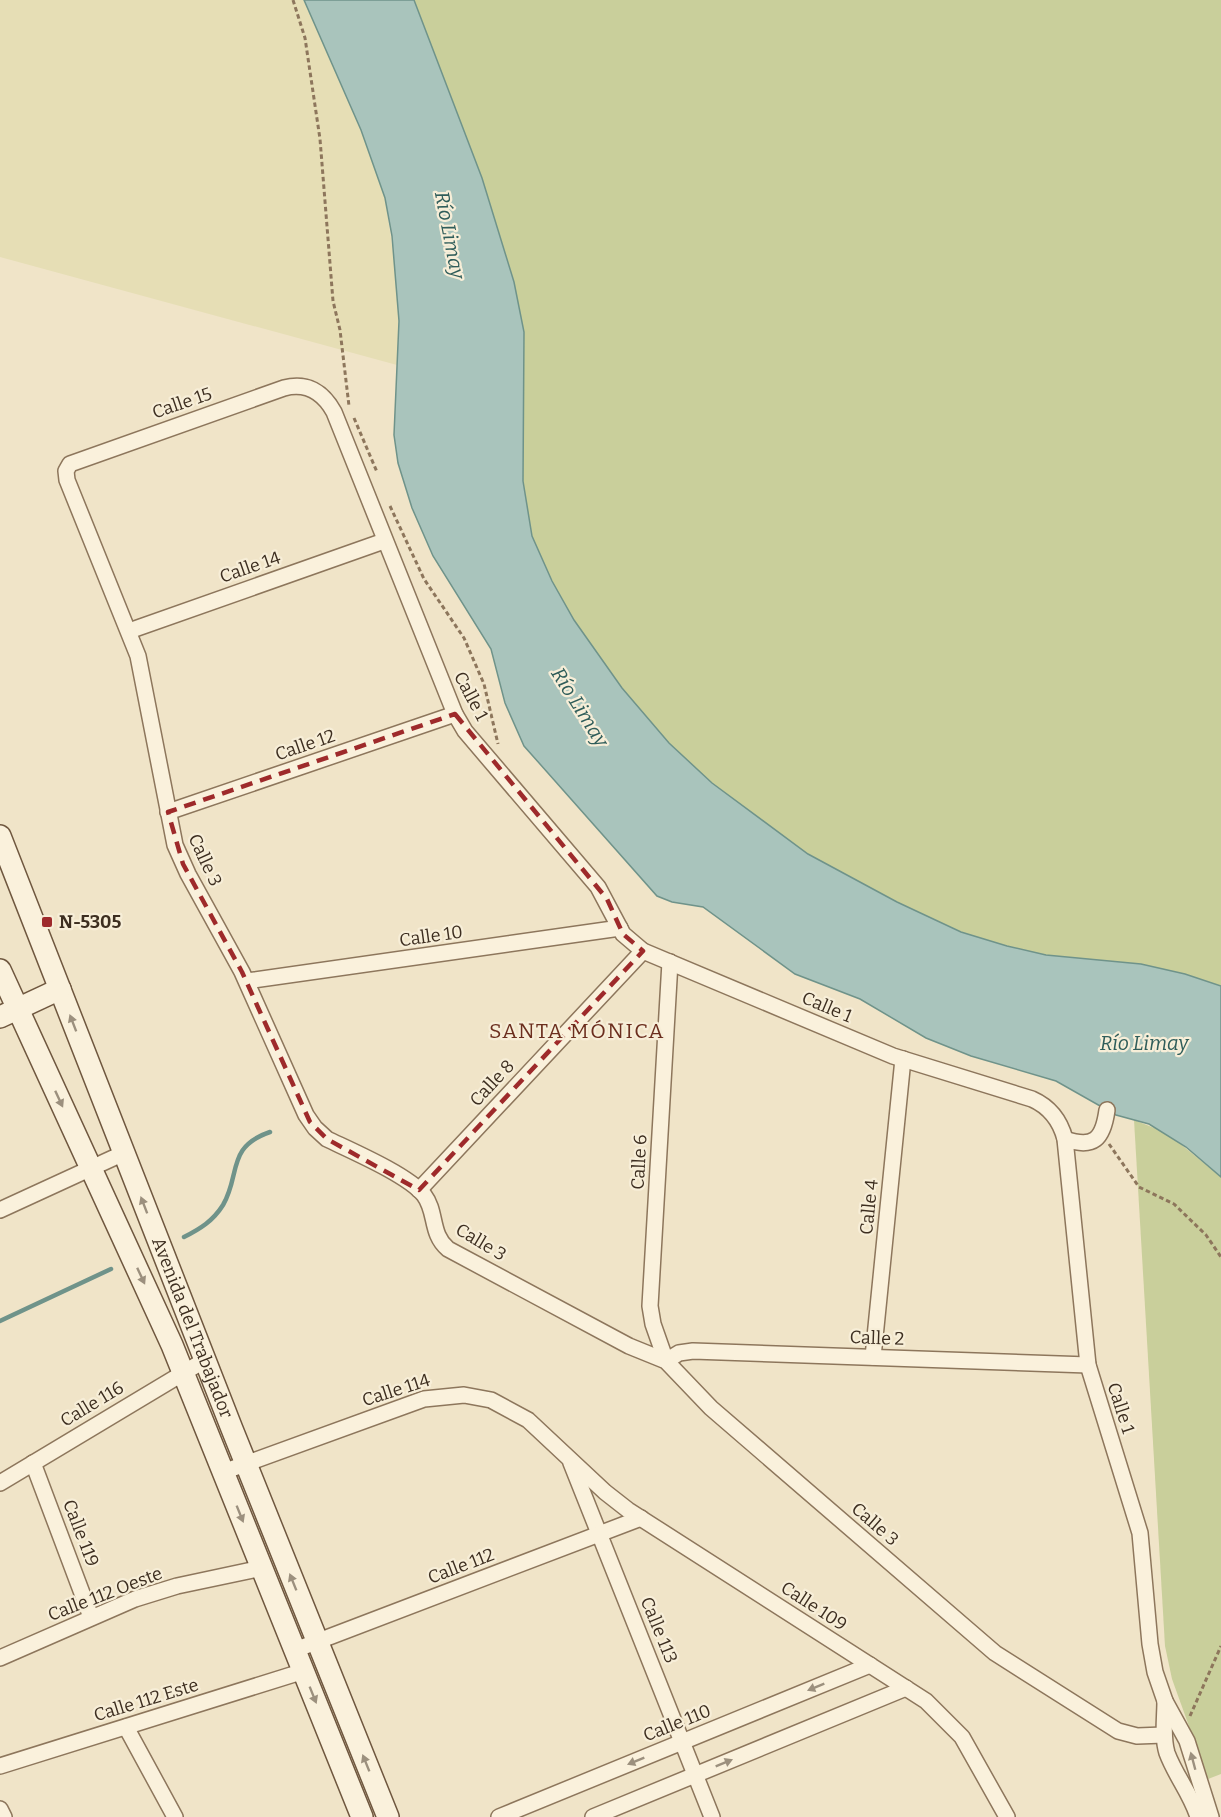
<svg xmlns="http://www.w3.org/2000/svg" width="1221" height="1817" viewBox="0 0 1221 1817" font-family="Bitter,serif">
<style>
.farmland{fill:#e6deb5}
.green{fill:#c9cf9b}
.water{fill:#a9c4bc;stroke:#6f938a;stroke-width:1.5}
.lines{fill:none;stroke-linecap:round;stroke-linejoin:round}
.stream{stroke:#6f938a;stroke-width:4.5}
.street-casing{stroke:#8d765c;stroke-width:18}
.secondary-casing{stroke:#6f573f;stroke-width:24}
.path{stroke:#8d765c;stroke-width:3;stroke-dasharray:4.5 3;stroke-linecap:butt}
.street{stroke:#faf1dc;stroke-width:15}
.secondary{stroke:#faf1dc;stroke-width:21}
.oneway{fill:#9c907e}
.marked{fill:none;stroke:#9e2a2b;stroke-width:4.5;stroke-dasharray:12 8;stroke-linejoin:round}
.poi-dot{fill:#9e2a2b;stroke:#f7eed8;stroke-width:2}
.labels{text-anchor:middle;stroke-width:4.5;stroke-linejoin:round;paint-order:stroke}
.street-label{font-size:18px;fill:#3d2e20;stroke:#f7eed8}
.poi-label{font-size:18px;font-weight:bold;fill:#3d2e20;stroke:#f7eed8;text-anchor:start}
.water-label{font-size:20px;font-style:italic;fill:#2f5d5a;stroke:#f7eed8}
.quarter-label{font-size:21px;letter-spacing:1.5px;fill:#6b2e1e;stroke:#f7eed8}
</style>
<rect width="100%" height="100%" fill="#f0e4c8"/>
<!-- farmland -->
<path class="farmland" d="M0,0H304L361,130L385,198L397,279L399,321L397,365L0,257Z"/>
<!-- green -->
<g class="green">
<path d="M414,0H1221V986L1185,974L1141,964L1046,955L1007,946L961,932L897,902L808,854L712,783L669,743L622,688L574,620L552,581L532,536L523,481L524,332L514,282L482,178Z"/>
<path d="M1134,1120L1167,1133L1221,1177V1774L1208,1779L1172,1679L1165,1646Z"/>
</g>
<!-- water -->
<path class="water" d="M304,0H414L482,178L514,282L524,332L523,481L532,536L552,581L574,620L622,688L669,743L712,783L808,854L897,902L961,932L1007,946L1046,955L1141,964L1185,974L1221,986V1177L1186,1147L1149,1124L1116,1115L1056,1081L971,1056L926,1038L860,999L795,974L703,907L672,902L657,896L524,746L505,703L491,649L433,556L412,508L398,463L394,435L399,321L392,236L385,198L361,130Z"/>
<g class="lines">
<!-- stream -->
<g class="stream">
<path d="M184,1237C200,1229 213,1221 223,1205C241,1174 226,1147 270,1132"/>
<path d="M0,1321L111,1269"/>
</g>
<!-- street casing -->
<g class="street-casing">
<g id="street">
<path d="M129,631L384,541"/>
<path d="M168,812L455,714"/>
<path d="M670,962L650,1306L653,1324L666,1361L679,1353L693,1351L1088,1365"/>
<path d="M247,981L620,928"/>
<path d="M1065,1139C1094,1149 1103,1139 1107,1110"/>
<path d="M419,1190L643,951"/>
<path d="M0,1210L124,1153"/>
<path d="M873,1357L903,1059"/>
<path d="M33,1463L91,1617"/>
<path d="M571,1463L712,1817"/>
<path d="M223,1472L424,1399L464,1395L491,1400L528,1420L605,1492L628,1510L926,1701L962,1737L1007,1817"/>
<path d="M0,1483L205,1360"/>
<path d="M295,1650L641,1518"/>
<path d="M0,1658L135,1599L177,1586L262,1568"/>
<path d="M1165,1701C1165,1718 1162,1737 1167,1753C1175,1775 1191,1794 1198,1817"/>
<path d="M126,1727L175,1817"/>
<path d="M1164,1735L1137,1736L1118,1731L995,1653L711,1408L666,1361L629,1346L448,1249C430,1234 437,1212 424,1195C408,1175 352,1151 327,1139L315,1128L306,1115L242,972L188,874L175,845L138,656L67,480L66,471L70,464L284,388C307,382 323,392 334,412L455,714L465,731L598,887L623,934L643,951L893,1056L1032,1099C1050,1107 1060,1120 1065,1139L1088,1365L1140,1533L1150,1644L1155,1672L1165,1701L1187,1741L1211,1817"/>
<path d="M0,1766L304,1671"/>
<path d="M0,1809L4,1817"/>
<path d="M499,1817L870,1665"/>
<path d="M593,1817L906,1688"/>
</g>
</g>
<!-- secondary casing -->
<g class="secondary-casing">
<g id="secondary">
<path id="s1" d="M0,836L232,1429L388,1817"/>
<path d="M0,970L172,1345L362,1817"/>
<path d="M0,1017L60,989"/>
</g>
</g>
<!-- path -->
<g class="path">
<path d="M293,0L305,38L320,139L333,301L340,330L349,406"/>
<path d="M354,418L377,472"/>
<path d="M390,506L424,579L464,638L484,684L498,744"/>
<path d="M1109,1144L1139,1187L1174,1204L1206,1235L1221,1257"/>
<path d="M1190,1716L1221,1646"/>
</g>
<!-- street -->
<use href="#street" class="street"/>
<!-- secondary -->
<use href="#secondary" class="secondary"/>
</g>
<!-- one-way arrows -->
<defs><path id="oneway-solid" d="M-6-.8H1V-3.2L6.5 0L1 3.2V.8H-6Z" transform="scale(1.5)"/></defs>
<g class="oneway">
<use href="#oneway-solid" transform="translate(73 1023) rotate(-111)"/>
<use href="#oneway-solid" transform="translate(59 1099) rotate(65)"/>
<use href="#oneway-solid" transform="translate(144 1205) rotate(-111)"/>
<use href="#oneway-solid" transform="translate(141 1276) rotate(65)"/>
<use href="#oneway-solid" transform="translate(240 1514) rotate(68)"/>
<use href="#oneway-solid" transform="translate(293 1582) rotate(-112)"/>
<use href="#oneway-solid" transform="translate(816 1687) rotate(158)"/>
<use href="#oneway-solid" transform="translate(313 1695) rotate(68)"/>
<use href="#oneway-solid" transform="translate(636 1761) rotate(158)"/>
<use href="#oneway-solid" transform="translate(1193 1761) rotate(-105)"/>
<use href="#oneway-solid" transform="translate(366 1763) rotate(-112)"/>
<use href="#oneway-solid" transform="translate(724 1763) rotate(-22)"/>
</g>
<!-- marked area -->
<path class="marked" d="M455,714L607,899L623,934L643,951L419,1190L327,1139L310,1122L242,972L183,864L168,812Z"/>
<!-- markers -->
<rect class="poi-dot" x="41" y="916" width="12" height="12" rx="3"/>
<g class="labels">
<!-- street labels -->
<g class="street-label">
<text transform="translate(182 403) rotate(-19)" y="6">Calle 15</text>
<text transform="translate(250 567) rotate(-19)" y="6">Calle 14</text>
<text transform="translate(471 696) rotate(62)" y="6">Calle 1</text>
<text transform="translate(305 745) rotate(-19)" y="6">Calle 12</text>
<text transform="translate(205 860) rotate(65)" y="6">Calle 3</text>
<text transform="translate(431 936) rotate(-8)" y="6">Calle 10</text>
<text transform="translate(827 1007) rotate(23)" y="6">Calle 1</text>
<text transform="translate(492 1083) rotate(-47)" y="6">Calle 8</text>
<text transform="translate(639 1162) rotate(-87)" y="6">Calle 6</text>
<text transform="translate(869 1207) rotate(-84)" y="6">Calle 4</text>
<text transform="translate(481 1242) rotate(31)" y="6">Calle 3</text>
<text dy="6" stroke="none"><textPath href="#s1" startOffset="528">Avenida del Trabajador</textPath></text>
<text transform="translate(877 1338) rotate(2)" y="6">Calle 2</text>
<text transform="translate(396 1390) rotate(-18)" y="6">Calle 114</text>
<text transform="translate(92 1404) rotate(-31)" y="6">Calle 116</text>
<text transform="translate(1121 1408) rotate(72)" y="6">Calle 1</text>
<text transform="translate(875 1524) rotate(41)" y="6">Calle 3</text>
<text transform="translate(81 1533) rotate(69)" y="6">Calle 119</text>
<text transform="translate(461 1566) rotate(-21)" y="6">Calle 112</text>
<text transform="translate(105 1594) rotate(-21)" y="6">Calle 112 Oeste</text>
<text transform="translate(814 1606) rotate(33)" y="6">Calle 109</text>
<text transform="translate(659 1630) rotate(68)" y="6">Calle 113</text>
<text transform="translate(146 1700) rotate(-17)" y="6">Calle 112 Este</text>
<text transform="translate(677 1723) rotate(-22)" y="6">Calle 110</text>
</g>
<!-- poi labels -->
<g class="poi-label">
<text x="59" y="928">N-5305</text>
</g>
<!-- water labels -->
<g class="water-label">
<text transform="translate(450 235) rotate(79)" y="7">Río Limay</text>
<text transform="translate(580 707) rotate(58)" y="7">Río Limay</text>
<text x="1144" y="1050">Río Limay</text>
</g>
<!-- quarter labels -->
<g class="quarter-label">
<text x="577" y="1038">SANTA MÓNICA</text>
</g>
</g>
</svg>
